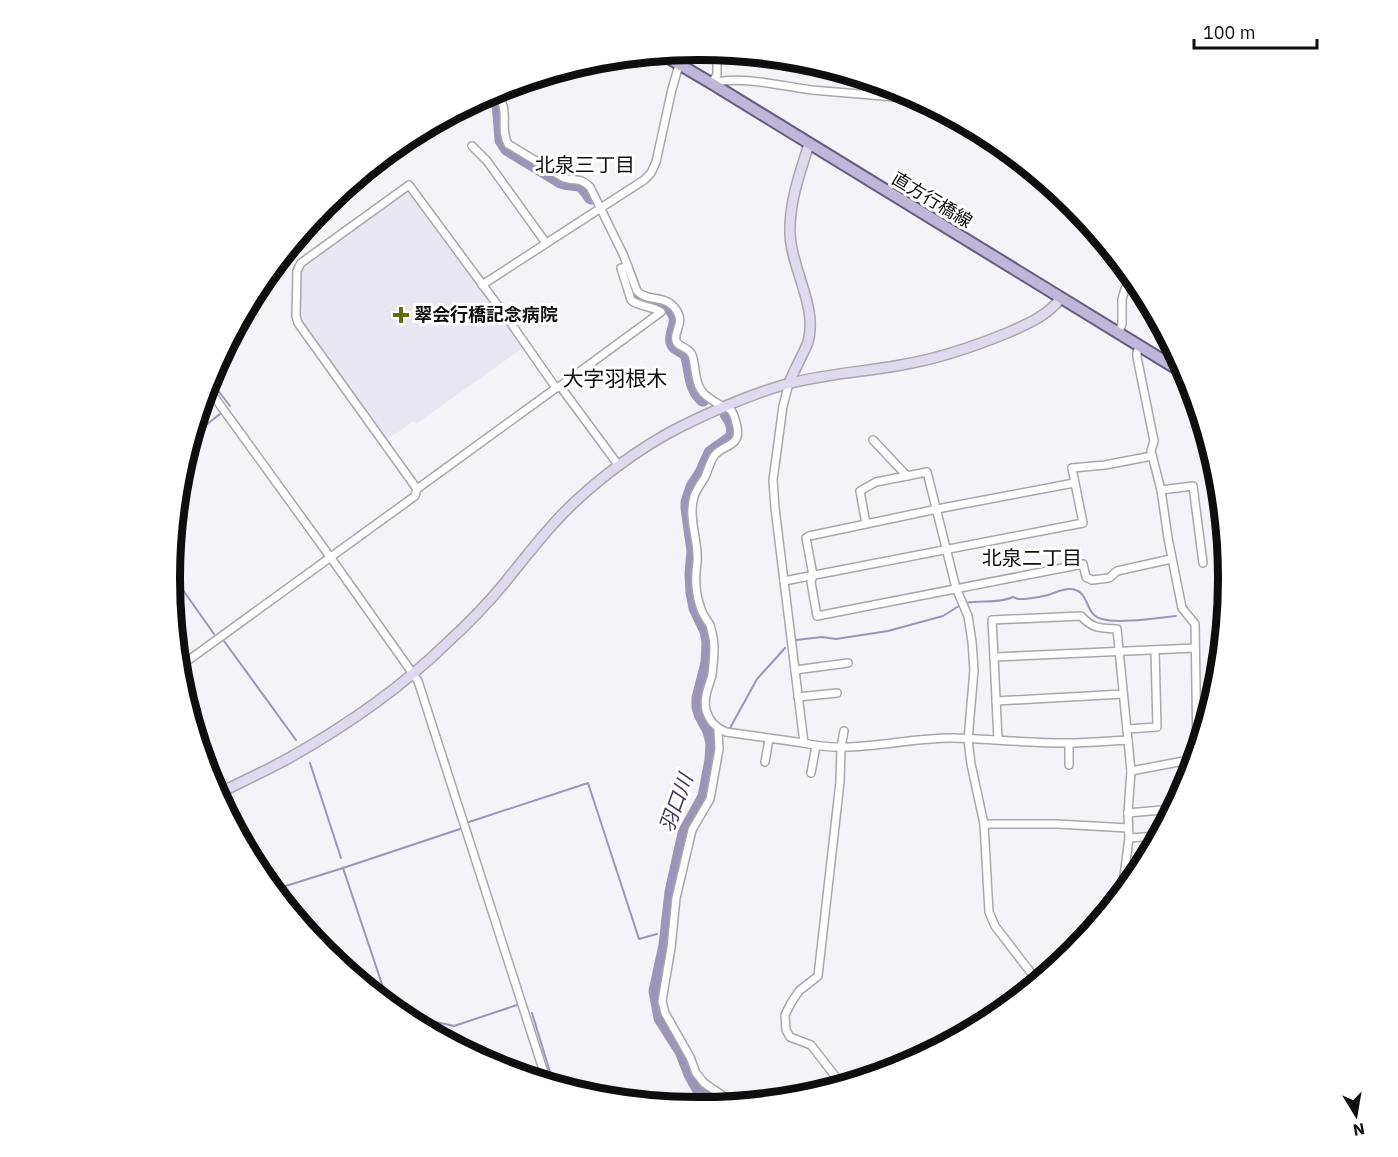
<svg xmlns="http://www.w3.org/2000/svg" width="1398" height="1157" viewBox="0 0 1398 1157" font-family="'IBM Plex Sans','Noto Sans JP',sans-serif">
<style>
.built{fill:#e9e7f2}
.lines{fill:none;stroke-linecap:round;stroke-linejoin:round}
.stream{stroke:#9d95b7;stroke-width:2}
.river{stroke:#9d95b7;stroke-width:15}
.street-casing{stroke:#a8a7ab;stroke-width:10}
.secondary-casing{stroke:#a8a7ab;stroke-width:12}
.primary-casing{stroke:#665b83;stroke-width:14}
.street{stroke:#fff;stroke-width:7}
.secondary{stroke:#dfdaed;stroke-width:9}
.primary{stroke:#bfb6da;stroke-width:10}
.poi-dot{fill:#616a0f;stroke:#fff;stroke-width:2}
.labels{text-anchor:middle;stroke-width:6;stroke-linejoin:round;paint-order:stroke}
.street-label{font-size:18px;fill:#0e0e0f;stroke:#fff}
.poi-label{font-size:18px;font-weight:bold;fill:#0e0e0f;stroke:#fff;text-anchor:start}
.neighbourhood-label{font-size:20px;fill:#0e0e0f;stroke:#fff}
.water-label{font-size:20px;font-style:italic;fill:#3f3160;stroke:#fff}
.quarter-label{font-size:21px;fill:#0e0e0f;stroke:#fff}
.rim{fill:none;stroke:#0e0e0f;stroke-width:8}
</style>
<rect width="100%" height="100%" fill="#f4f3f7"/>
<!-- built -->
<path class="built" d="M406,190L411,192L477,284L486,293L522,342L523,346L520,350L416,424L414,421L386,440L300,321V272L303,265Z"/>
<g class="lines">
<!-- stream -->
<g class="stream">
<path d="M210,380L230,406"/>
<path d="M192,436L220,414"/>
<path d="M171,573L214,634"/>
<path d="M966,603C981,600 999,604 1013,597L1018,599H1025C1033,598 1041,597 1048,595C1055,593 1063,588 1071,589C1091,591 1083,614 1102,619C1118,624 1157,618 1176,616"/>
<path d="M796,640L822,637L836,639L888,631L943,616L962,604"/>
<path d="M224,641L296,740"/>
<path d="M730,728L757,679L785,648"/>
<path d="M310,763L341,858"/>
<path d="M469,822L588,783L639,939L657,934"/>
<path d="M343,868L460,829"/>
<path d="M273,890L343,868L389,1005"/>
<path d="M532,1013L554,1085"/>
<path d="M400,1014L454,1026L517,1005"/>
</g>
<!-- river -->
<g class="river">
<path d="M489,94L499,103L502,140L507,148L561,181C579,188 578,176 591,197"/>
<path d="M627,272L636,296C646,301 659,300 668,306C687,320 666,335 675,346C678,349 684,351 687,354C692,369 690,388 703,399"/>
<path d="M712,1106L705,1099L691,1074L682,1051L661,1018L656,991L666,945L672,892L685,833L705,797L712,760L713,743L710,731L701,714L699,707V698L708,663L709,642L707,631L696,608L693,592L692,574L694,551L688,508V502L693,487L702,473L711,453L732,438C736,430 733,422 727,414"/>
</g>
<!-- street casing -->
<g class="street-casing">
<g id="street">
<path d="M711,83C742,75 780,86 812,90C847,93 883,96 918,99"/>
<path d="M711,83L717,75V51"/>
<path d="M493,92C513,107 498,126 508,144L564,178C576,182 578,176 590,187L623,254L637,291C647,302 664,295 674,307C687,323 673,330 676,341C679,348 689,347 692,355C696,366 694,380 701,390C705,397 715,402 722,406C725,407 728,408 731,410C734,414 736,422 737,427C741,448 722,444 714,456C710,462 708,470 705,477C700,485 694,492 693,501C689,519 697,538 697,555C698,561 696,567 696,573C695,585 697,598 701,609C703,615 707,620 710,625C712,632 714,640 714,647C714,656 713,666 712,675C709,686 703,698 706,710C709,721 716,728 726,732L804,743C853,755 905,737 954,738C992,739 1030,743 1068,743C1088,743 1108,741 1128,740"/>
<path d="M472,146L487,161L546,243"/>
<path d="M1016,164L1018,159"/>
<path d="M482,285L644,180L651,173L656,162L672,89L679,65"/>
<path d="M1118,333L1122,324V299L1125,289L1133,278"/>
<path d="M1140,347L1137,352V357L1154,441L1151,451L1161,490L1168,538L1182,608L1195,624L1197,752"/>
<path d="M789,383L783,406L773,480L775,508L804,743"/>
<path d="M560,386L619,466"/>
<path d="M207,387L331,558L418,681L547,1082"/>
<path d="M873,440L907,476"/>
<path d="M1074,483L937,509L809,536L806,538L813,575L811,582L817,616L1083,564L1086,577L1092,580L1109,578L1117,571L1171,559"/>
<path d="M417,489L556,388L560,386L661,312C652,306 639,307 631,300L621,268L628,266"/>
<path d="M1161,490L1193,486L1203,563"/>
<path d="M866,524L860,491L876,482L927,472L956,588L968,616L972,642L974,670L968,740L971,764L984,824L989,912L995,926L1038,982"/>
<path d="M784,581L1083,523L1072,468L1105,465L1152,456"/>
<path d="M994,657L992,620L1081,616C1093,629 1100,628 1117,629L1131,771L1128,813L1129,838L1122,892"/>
<path d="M179,667L415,496L417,489L298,323L296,316L297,271L301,263L409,185L510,322L556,388"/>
<path d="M795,670L848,663"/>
<path d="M798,697L837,693"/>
<path d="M996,701L1123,694"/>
<path d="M718,729L719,749L710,799L692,830L676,898L671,948L662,1001L665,1013L690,1057L696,1073L704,1083L735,1104"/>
<path d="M1127,729L1157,727L1155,650"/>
<path d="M998,740L994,657L1195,648"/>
<path d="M1069,743V765"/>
<path d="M765,762L769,739"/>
<path d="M1131,771L1194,759"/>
<path d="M811,773L816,746"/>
<path d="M1128,813L1173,809"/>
<path d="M984,824H1057L1128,828"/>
<path d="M1129,838L1158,836"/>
<path d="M842,1085L811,1045L790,1037L786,1030L785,1015L791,1003L799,991L818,976L840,782L841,747L844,731"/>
<path d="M690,1107L698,1104L700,1107"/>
</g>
</g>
<!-- secondary casing -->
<g class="secondary-casing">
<g id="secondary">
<path d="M789,383C794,370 803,355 808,342C818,307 791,268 790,234C789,202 800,173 809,144"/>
<path d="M217,794C241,782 266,771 289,758C346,726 401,688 448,642C469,623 489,602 507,580C523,560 538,541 555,522C589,485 639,447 684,425C717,409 751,394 787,384C824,374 863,372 901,365C937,359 973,347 1007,333C1028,324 1047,316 1061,298"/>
</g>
</g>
<!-- primary casing -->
<g class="primary-casing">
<path id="primary" d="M660,53L711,83L1187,375"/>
</g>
<!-- street -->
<use href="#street" class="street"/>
<!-- secondary -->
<use href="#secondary" class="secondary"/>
<!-- primary -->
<use href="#primary" class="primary"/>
</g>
<!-- markers -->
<path class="poi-dot" d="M398 306h6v6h6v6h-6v6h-6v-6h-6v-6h6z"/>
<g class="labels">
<!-- street labels -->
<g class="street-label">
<text transform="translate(932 200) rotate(31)" y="6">直方行橋線</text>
</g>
<!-- poi labels -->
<g class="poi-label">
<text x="414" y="321">翠会行橋記念病院</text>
</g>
<!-- neighbourhood labels -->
<g class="neighbourhood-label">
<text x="585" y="172">北泉三丁目</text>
<text x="1032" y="565">北泉二丁目</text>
</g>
<!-- water labels -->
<g class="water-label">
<text transform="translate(676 803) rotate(-70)" y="7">羽口川</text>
</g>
<!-- quarter labels -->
<g class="quarter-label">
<text x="615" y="386">大字羽根木</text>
</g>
</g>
<!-- crop -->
<path d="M0 0H1398V1157H0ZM698 60H700A518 518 0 0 1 1218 578V579A518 518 0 0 1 700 1097H698A518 518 0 0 1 180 579V578A518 518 0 0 1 698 60Z" fill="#fff" fill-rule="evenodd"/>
<path class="rim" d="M698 60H700A518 518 0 0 1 1218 578V579A518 518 0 0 1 700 1097H698A518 518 0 0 1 180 579V578A518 518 0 0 1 698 60Z"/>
<!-- north arrow -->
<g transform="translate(1356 1115) rotate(169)" stroke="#ffffff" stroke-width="4.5" paint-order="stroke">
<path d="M0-4.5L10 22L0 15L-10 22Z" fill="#0e0e0f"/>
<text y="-9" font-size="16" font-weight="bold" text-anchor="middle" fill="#0e0e0f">N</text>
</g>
<!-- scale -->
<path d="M1194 39v9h123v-9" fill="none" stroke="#0e0e0f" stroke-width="3"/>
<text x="1203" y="39" font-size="18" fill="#0e0e0f" stroke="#ffffff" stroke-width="4.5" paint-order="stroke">100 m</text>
</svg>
